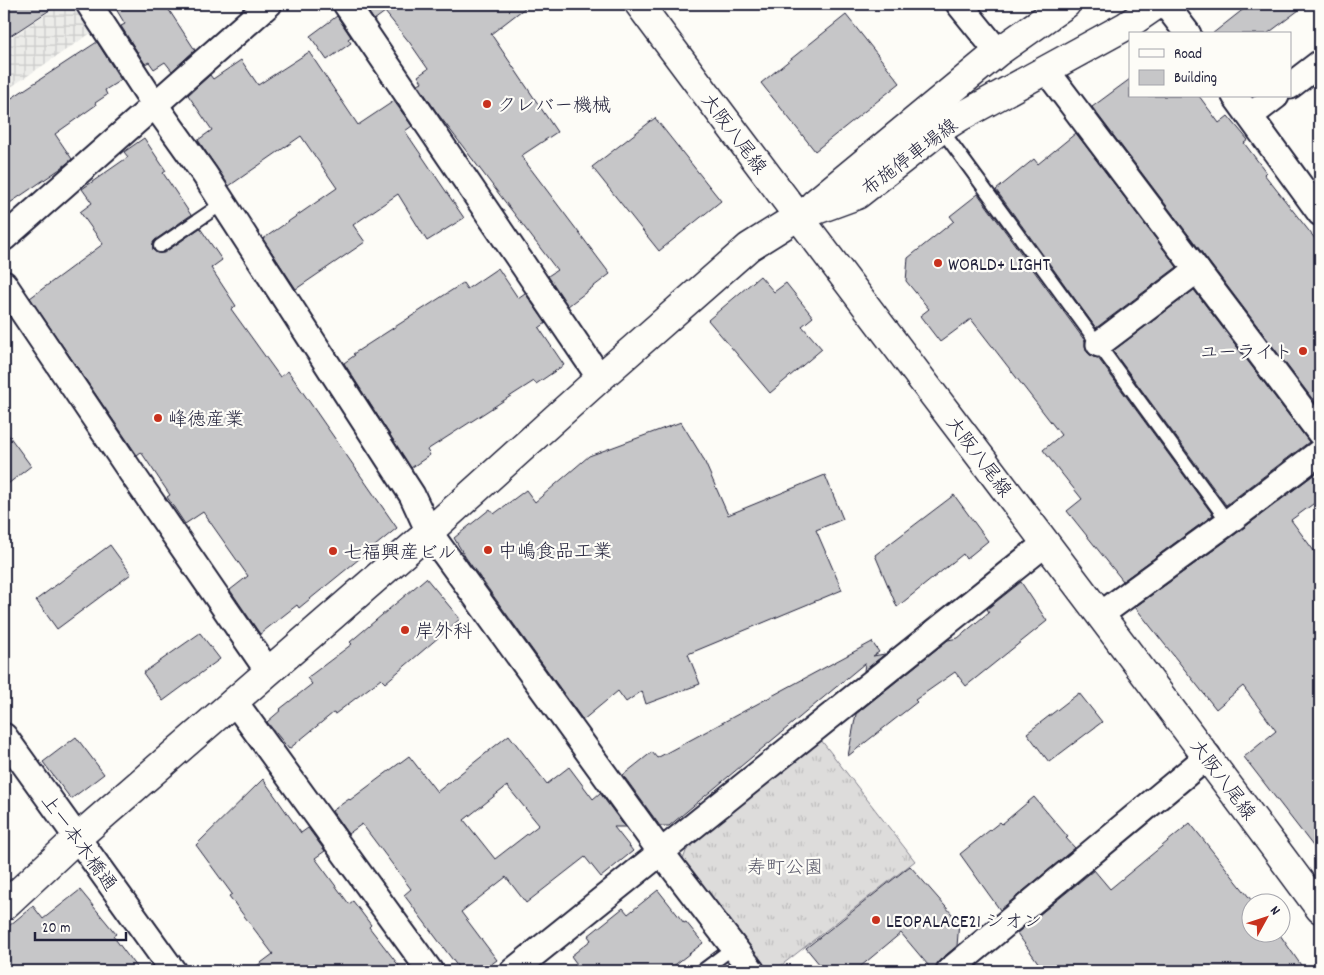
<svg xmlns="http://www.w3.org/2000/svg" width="1324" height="975" viewBox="0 0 1324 975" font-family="Dekko,'Klee One',sans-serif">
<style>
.industrial{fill:url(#industrial-grid)}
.grass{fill:url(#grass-tufts);stroke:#807f8b}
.building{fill:#c6c6c8;stroke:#22223b;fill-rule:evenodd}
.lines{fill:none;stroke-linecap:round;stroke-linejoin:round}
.service-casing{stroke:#22223b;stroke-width:16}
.minor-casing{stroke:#22223b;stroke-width:29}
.tertiary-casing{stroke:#22223b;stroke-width:31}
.secondary-casing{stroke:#22223b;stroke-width:31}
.service{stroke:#fdfcf7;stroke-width:12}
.minor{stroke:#fdfcf7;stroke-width:25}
.tertiary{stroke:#fdfcf7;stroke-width:28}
.secondary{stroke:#fdfcf7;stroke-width:28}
.poi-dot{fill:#c8321e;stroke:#fdfcf7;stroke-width:2}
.labels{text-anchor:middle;stroke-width:4.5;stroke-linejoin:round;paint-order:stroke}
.poi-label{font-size:19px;fill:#22223b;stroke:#fdfcf7;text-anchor:start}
.street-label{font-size:19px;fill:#22223b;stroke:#fdfcf7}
.park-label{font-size:19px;fill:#5a5a6b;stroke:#fdfcf7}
</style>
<defs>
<pattern id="industrial-grid" width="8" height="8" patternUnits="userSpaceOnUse" patternTransform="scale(1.25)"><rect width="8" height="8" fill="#ecece9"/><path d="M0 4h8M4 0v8" fill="none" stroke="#cacac9"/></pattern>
<pattern id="grass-tufts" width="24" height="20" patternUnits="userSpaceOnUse" patternTransform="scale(1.25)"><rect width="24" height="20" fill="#dddcdb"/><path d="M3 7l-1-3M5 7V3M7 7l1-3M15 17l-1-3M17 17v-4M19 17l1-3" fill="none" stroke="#bdbcbd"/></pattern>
</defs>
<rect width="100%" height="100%" fill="#fdfcf7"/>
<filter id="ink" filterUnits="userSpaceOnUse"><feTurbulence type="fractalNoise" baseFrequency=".02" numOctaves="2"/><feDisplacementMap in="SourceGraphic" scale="10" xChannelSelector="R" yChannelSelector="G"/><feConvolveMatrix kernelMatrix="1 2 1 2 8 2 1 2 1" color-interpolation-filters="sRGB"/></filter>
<g filter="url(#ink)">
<!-- industrial -->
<path class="industrial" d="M61,4H72L91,33L8,89L4,82V42Z"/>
<!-- grass -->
<path class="grass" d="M821,740L915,861L774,971H765L681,865L689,843Z"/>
<!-- building -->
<g class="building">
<path d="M4,4H59L4,40Z"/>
<path d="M113,4H165L195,50L172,71L165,62L154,69L149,62L145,64L121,26L125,24Z"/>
<path d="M363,4H530L491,34L557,132L521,156L610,274L568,306L548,276L557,270L435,110L418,84L422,82L418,76L428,69L410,43L385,12L374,20Z"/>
<path d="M1250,4H1307L1267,34H1212Z"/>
<path d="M846,15L900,83L815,151L761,83Z"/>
<path d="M337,16L351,37L348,39L351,43L327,60L310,36Z"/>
<path d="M97,42L121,80L105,90L107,95L95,103L96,105L55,134L72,159L60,169L4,207V103Z"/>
<path d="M309,52L358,125L394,101L412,126L405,131L464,218L427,241L398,194L353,225L365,242L296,289L263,239L337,188L301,136L229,186L198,140L212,130L188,95L210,75L213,79L241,60L258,85Z"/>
<path d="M1130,79V98L1132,96H1199L1219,123L1228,116L1248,140L1244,143L1266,172L1264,174L1320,245V409L1092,107Z"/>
<path d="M655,118L721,201L659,251L592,167Z"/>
<path d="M1076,133L1177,267L1096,328L996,190L1034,159L1038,164Z"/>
<path d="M144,138L166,171L163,173L191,215L155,240L153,243V250L157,253H164L200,228L222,260L211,268L236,306L231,309L280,377L288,371L397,528L299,608L297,605L260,634L230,590L248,576L203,512L185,524L167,497L170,495L141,452L137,455L30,298L103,244L80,212L92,203L82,189L128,157L124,152Z"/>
<path d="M978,194L1085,341V346L1087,352L1093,357L1098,358L1213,515L1123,581L1067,511L1082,499L1043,450L1061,435L971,319L940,342L920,316L929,309L906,281L908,258L954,221L950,216Z"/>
<path d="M498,268L518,298L525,293L546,323L539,328L564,365L536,384L534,381L427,450L430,455L411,468L344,363L355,355L353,354L463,283L467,289Z"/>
<path d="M760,276L774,292L786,283L813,317L802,326L822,349L770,393L708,320Z"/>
<path d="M1194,290L1309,442L1226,505L1113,351Z"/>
<path d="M681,422L703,458L728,515L825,475L843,519L816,530L842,590L688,654L700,684L646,704L642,691L626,702L618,691L583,720L466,558L454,538L490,509L494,514L526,490L535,502L589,456Z"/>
<path d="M4,429L31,466L4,487Z"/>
<path d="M1320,470V499L1291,520L1320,559V855L1244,757L1276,731L1243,686L1216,709L1135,607L1237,533Z"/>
<path d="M954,495L988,541L966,559L963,554L897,607L875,555Z"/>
<path d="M110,545L131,574L57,629L36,600Z"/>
<path d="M426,578L460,619L385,683L381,679L335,714L333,713L289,749L267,722L281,710L280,709L312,684L307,678L352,644L350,642Z"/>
<path d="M1021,582L1047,621L966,686L955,672L915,700L917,702L848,756L856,714L948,640L958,638L989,612L987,609Z"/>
<path d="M200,633L220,659L163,701L143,673Z"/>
<path d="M872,642L879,652L873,656L885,654L864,671L865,663L669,826H660L623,775L652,752L657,758Z"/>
<path d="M1079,693L1102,722L1049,762L1027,733Z"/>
<path d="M509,735L547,784L569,767L593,799L600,793L625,827H614L633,851L601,877L585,857L526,903L506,877L461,912L497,960L482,971H461L404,895L411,889L362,824L348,834L332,811L349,799L350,800L409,756L437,792ZM507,786L539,825L495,859L464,820Z"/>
<path d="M76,737L104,774L71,799L43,762Z"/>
<path d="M263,779L301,833L308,828L325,851L315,858L349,904L353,901L371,925L369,927L403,971H250L273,954L229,896L232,894L196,845Z"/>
<path d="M1034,797L1068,837L1066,838L1075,848L1000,910L960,854L1000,822L1002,824Z"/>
<path d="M1190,823L1252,901V932H1278L1305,971H1044L1017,933L1094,870L1110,889Z"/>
<path d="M910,866L959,922L957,946L940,960L936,966L935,971H933L901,933L855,971H825L806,948Z"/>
<path d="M80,890L116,934L113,936L139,971H4V930L33,906L43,919Z"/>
<path d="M658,890L684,923L686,922L703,943L667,971H582L571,956L591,940L588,936L623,908L628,914Z"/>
</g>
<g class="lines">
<!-- service casing -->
<g class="service-casing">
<g id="service">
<path d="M941,129L1228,522"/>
<path d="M160,246L223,203"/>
<path d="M702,971L734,947"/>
</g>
</g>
<!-- minor casing -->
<g class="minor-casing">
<g id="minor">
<path d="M89,4L155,105L205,175L412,495L429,532L660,851L752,971"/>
<path d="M346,4L600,378"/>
<path d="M959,4L998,52"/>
<path d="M1165,4L1188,34"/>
<path d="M1046,70L1320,433"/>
<path d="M1290,86L1320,63"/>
<path d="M1235,96L1320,213"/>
<path d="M1250,116L1276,96"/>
<path d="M4,238L269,4"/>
<path d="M4,284L131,472L268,671"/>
<path d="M1099,344L1197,270"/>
<path d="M1100,615L1228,522L1320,452"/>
<path d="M234,701L430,971"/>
<path d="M4,736L173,971"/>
<path d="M513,971L1046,543"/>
<path d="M949,971L1208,756"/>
</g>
</g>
<!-- tertiary casing -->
<g class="tertiary-casing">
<path id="tertiary" d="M4,906L77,838L429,532L600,378L749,247L797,217"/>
</g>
<!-- secondary casing -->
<g class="secondary-casing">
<g id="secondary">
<path d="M639,4C864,307 1096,605 1320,909"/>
<path d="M814,204L998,52L1066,4"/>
<path d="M797,217L857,195L941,129L960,117L1126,26L1158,4"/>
</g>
</g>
<!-- service -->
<use href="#service" class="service"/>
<!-- minor -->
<use href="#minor" class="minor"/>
<!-- tertiary -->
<use href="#tertiary" class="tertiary"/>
<!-- secondary -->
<use href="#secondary" class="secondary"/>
</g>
</g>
<!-- markers -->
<g class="poi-dot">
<circle cx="487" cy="104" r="5"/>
<circle cx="938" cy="263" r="5"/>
<circle cx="1303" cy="351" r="5"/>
<circle cx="158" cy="418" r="5"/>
<circle cx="488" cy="550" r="5"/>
<circle cx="333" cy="551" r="5"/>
<circle cx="405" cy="630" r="5"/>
<circle cx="876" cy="920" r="5"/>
</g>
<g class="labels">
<!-- poi labels -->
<g class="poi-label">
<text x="497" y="111">クレバー機械</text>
<text x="948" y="270">WORLD+ LIGHT</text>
<text x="1293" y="358" text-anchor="end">ユーライト</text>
<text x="168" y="425">峰徳産業</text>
<text x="498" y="557">中嶋食品工業</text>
<text x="343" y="558">七福興産ビル</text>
<text x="415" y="637">岸外科</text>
<text x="886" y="927">LEOPALACE21 シオン</text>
</g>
<!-- street labels -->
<g class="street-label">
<text transform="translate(735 133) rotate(53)" y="7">大阪八尾線</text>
<text transform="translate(909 156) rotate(-37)" y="7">布施停車場線</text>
<text transform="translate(980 456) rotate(53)" y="7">大阪八尾線</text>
<text transform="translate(1224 779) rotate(53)" y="7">大阪八尾線</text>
<text transform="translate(80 842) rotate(54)" y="7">上一本木橋通</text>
</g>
<!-- park labels -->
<g class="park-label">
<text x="785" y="873">寿町公園</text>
</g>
</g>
<!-- margin -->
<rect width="1324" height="975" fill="none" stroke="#fdfcf7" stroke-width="20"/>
<rect x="10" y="10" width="1304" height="955" fill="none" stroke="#22223b" stroke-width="2" filter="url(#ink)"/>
<!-- legend -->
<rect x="1129" y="32" width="162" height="65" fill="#fdfcf7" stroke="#a5a5ac"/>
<rect x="1139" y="49" width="25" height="8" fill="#fdfcf7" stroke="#a5a5ac"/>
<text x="1174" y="58" font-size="15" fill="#22223b">Road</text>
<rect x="1139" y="70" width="25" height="15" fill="#c6c6c8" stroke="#a5a5ac"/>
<text x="1174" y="82" font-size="15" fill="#22223b">Building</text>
<!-- north arrow -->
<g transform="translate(1266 918) rotate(50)"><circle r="24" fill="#fdfcf7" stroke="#a5a5ac"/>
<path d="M0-4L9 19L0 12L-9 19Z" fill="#c8321e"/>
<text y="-8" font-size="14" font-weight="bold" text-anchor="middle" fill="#22223b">N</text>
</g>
<!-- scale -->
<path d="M35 932v8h91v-8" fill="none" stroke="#22223b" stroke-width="2.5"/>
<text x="42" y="932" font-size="15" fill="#22223b" stroke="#fdfcf7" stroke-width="4" paint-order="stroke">20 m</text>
</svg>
